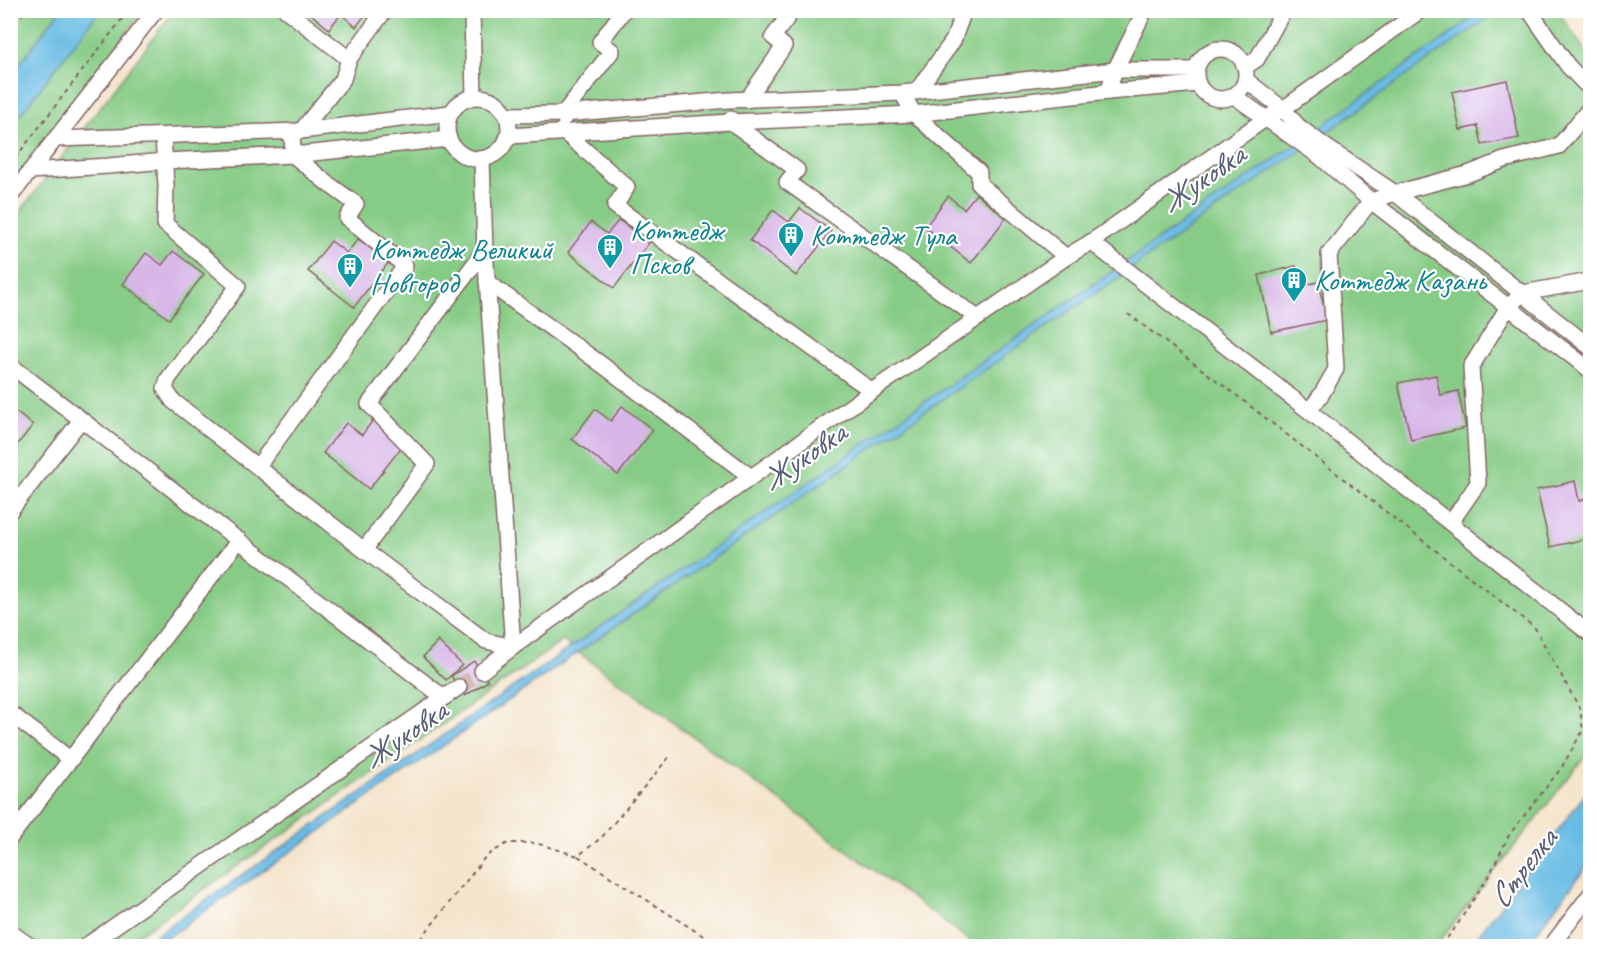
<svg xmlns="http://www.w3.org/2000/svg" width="1601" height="957" viewBox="0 0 1601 957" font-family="Caveat,sans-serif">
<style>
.green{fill:#87cc86;stroke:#687658;stroke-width:1.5}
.water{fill:#68bbe4;stroke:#596d88;stroke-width:1.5}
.building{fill:#d7b5e7}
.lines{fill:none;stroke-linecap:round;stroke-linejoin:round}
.minor-tunnel{stroke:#d2bdad;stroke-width:15;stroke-dasharray:15 8;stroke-linecap:butt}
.minor-casing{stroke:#866464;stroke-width:18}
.path{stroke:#866464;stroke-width:2;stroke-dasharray:4.5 4.5;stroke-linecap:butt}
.minor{stroke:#fff;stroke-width:15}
.labels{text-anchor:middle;stroke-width:4.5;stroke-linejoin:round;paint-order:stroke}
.culture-label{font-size:30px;fill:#0d838f;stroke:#fff;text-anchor:start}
.water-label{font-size:32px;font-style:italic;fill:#565d75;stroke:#fff}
</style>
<rect width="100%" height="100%" fill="#fff"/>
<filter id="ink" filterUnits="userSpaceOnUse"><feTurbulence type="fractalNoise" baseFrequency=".0167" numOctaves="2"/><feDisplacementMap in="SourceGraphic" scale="12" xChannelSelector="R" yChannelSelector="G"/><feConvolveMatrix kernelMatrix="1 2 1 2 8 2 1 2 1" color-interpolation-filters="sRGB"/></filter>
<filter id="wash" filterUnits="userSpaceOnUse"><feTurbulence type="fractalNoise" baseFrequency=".008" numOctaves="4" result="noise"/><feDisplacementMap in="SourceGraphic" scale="24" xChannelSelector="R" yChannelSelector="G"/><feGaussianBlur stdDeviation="1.35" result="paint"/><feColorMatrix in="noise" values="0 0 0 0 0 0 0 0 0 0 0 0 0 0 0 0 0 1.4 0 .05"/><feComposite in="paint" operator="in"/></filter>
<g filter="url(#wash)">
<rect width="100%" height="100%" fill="#f4e5cd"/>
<!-- green -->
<g class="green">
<path d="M10,11H143L11,185H10Z"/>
<path d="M174,11H1558L1583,48L1590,55V750L1436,946H977L563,641L122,946H11L10,225Z"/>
</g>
<!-- water -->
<g class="water">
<path d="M60,10L99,11L11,127V75Z"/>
<path d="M1483,11H1498L1296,154L155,946H140L1289,149Z"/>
<path d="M1590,788V862L1526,946H1470Z"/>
</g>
<g id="blocks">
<!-- building -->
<g class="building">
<path d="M306,10H369L356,27L341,14L329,29Z"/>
<path d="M1507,80L1519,138L1482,145L1478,126L1460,130L1452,92Z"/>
<path d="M976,194L1006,218L971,263L925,227L948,196L964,209Z"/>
<path d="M800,208L831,231L796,276L750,240L773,210L789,222Z"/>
<path d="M619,220L649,243L614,288L568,252L591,222L607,234Z"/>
<path d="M358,239L389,262L354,307L308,271L331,241L347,253Z"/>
<path d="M173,251L204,274L169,319L123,284L146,253L162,265Z"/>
<path d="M1296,266L1300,286L1318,282L1327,320L1271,332L1259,275Z"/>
<path d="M1436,375L1440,395L1458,391L1466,428L1411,440L1398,383Z"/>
<path d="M622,406L653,430L618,475L572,439L595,409L611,421Z"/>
<path d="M10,408L33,425L10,454Z"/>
<path d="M373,420L404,444L369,489L323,453L346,423L362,435Z"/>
<path d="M1575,481L1579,501L1590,498V538L1550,547L1537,490Z"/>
<path d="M438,641L462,665L446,680L423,657Z"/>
<path d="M474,661L488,681L465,696L451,676Z"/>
</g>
</g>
</g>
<g filter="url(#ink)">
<use href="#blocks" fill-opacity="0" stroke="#866464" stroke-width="1.5"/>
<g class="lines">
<!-- minor-tunnel -->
<path class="minor-tunnel" d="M459,687L482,671"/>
<!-- minor casing -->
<g class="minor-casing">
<g id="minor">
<path d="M286,10L349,59L385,10"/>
<path d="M472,10L474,97"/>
<path d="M1529,10L1568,66L1590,89"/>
<circle cx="1221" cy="74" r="25"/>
<path d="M1245,67L1257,59L1284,10"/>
<path d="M1246,80L1283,109L1298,126L1326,147L1395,193L1590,347"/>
<path d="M916,92L953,41L962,16L966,10"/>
<path d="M1108,92L1115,70L1145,10"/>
<path d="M902,93L914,114L979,172V184L1066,257"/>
<path d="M1234,96L1319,156L1371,201L1590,370"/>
<circle cx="478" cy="128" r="31"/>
<path d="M747,100L784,46L773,37L793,10"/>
<path d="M507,115L563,114L729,100L902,93L1115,70H1196"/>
<path d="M564,118L563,114L612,51L600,42L624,10"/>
<path d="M731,119V122L797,170L787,182L978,318"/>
<path d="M562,130L627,187L615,206L872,391"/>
<path d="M301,131L343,79L349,59"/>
<path d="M163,136L166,185L165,224L238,286L168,379L165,389L173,401L364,550L486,641L513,647"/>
<path d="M509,136L731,122L914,114L1108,92L1198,84"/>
<path d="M55,139L301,131L450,113"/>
<path d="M482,159L485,250L513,647"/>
<path d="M30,171L108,166L165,161L293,155L449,139"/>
<path d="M10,197L156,10"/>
<path d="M1091,242L1309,411L1590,634"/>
<path d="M487,282L601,364L751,477"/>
<path d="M10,365L443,697"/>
<path d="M1309,411L1321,395L1336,369L1329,254L1371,201L1395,193L1468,174L1504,160L1559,146L1590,108"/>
<path d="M258,466L405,266L347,218L356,204L327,183L293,155L292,131"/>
<path d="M10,511L81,420"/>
<path d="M1451,522L1478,483L1471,367L1508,307L1523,293L1590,281"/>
<path d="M364,550L427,464L369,404L485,250"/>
<path d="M482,671L513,647L872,391L1066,257L1091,242L1265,119L1283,109L1421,10"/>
<path d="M10,713L71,760"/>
<path d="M10,838L239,540"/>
<path d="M10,932L30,946"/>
<path d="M86,946L459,687"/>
<path d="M1551,946L1590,895"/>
</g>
</g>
<!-- path -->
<g class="path">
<path d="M10,30L26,10"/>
<path d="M10,165L129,10"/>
<path d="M1128,314L1236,395L1535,628L1580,709L1583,730L1562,767L1509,835L1490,874L1457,925L1441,946"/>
<path d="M578,856L719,946"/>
<path d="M415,946L486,856L508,843H536L578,856L602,837L671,755"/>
</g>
<!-- minor -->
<use href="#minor" class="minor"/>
</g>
</g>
<!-- icons -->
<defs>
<g id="building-pin" transform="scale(1.35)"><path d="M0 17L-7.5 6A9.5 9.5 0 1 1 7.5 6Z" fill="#0f9aa8" stroke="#fff"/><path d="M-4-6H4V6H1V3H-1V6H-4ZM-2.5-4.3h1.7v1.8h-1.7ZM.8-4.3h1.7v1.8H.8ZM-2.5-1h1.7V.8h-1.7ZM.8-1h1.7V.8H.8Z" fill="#fff"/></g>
</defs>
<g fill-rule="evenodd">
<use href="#building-pin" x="791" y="235"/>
<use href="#building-pin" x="610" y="247"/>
<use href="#building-pin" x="350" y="266"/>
<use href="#building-pin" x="1294" y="280"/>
</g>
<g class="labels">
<!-- culture labels -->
<g class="culture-label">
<text x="630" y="240">Коттедж<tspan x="630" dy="34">Псков</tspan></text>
<text x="810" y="245">Коттедж Тула</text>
<text x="370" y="259">Коттедж Великий<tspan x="370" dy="34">Новгород</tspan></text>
<text x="1314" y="290">Коттедж Казань</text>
</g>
<!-- water labels -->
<g class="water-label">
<text transform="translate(1202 178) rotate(-35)" y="11">Жуковка</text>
<text transform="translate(803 456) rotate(-35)" y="11">Жуковка</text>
<text transform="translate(404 734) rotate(-35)" y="11">Жуковка</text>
<text transform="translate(1522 868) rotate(-52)" y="11">Стрелка</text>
</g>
</g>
<!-- margin -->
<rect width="1601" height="957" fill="none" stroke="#fff" stroke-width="36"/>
</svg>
